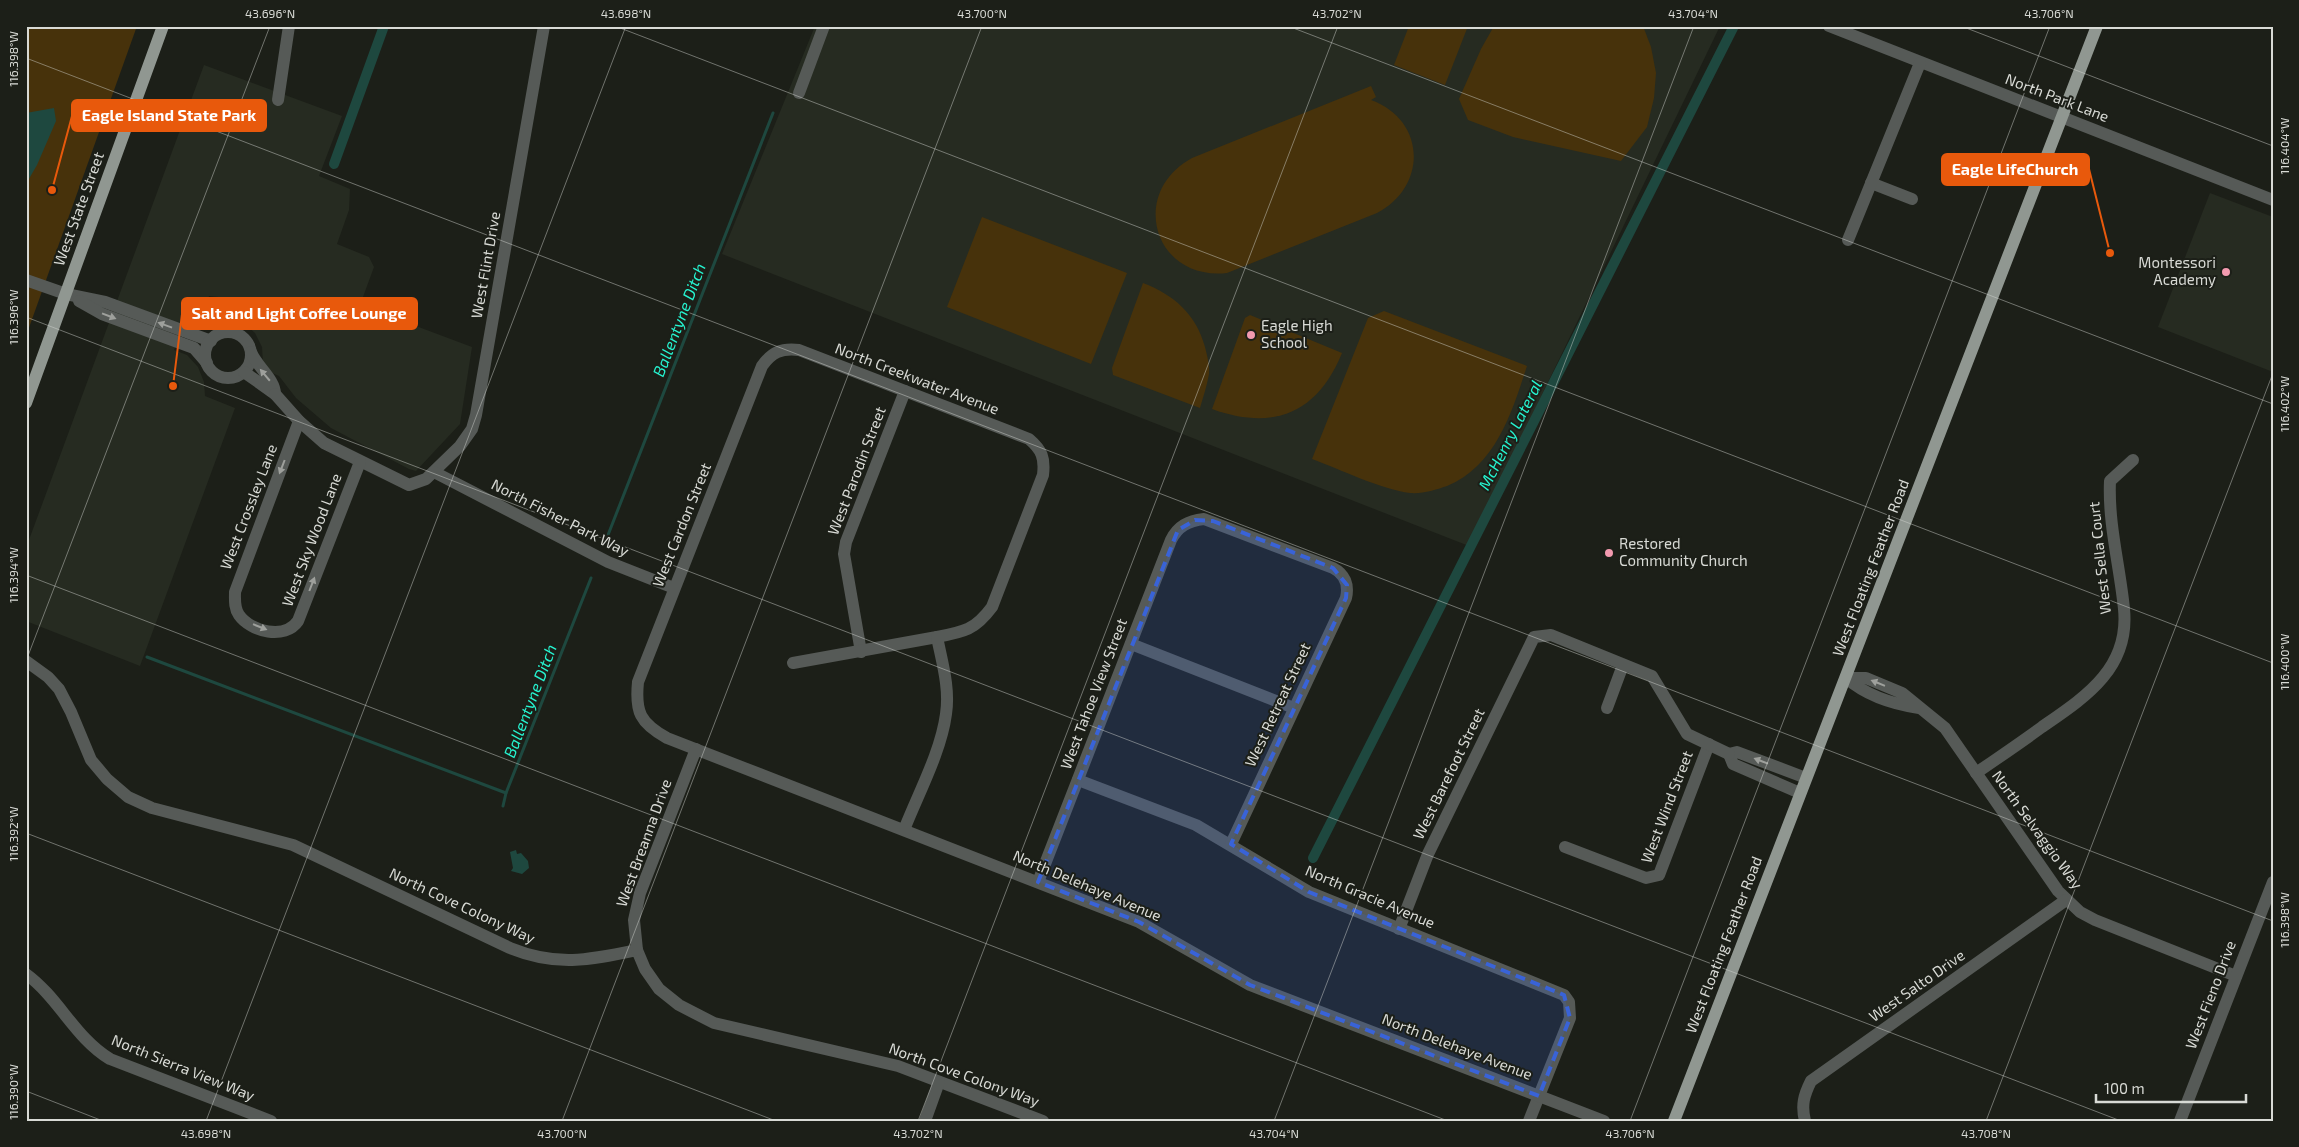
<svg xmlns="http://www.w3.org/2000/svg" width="2299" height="1147" viewBox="0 0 2299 1147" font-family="'Exo 2',sans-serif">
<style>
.built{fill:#262b21}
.green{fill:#47320b}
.water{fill:#1e483f}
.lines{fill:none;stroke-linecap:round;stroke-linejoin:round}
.stream{stroke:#1e483f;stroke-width:3}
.canal{stroke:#1e483f;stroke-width:10}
.minor{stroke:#565a57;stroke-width:12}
.major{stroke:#909791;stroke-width:12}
.oneway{fill:#9ea09c}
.marked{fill:#3963d8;fill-opacity:0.2;stroke:#3963d8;stroke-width:4;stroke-dasharray:10 6;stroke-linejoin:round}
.ticks{fill:none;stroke:#d8dad5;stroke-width:1;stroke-opacity:0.45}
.poi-dot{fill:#f29aaf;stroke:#1c1f18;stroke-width:2}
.labels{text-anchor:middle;stroke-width:4;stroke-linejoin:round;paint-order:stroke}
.street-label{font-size:15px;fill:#d8dad5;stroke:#1c1f18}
.poi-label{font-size:15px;fill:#d8dad5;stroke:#1c1f18;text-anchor:start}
.water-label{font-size:16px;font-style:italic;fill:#26f4d1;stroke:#1c1f18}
.leader{fill:none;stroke:#e8590c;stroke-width:2}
.callout-dot{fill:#e8590c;stroke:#1c1f18;stroke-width:2}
.callout{fill:#e8590c;stroke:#e8590c;stroke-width:2}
.callout-label{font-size:16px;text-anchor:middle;font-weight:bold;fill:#fff}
.neatline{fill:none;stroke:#d8dad5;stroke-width:2}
.ticks-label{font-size:12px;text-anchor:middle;fill:#d8dad5}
</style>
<rect width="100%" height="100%" fill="#1c1f18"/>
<!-- built -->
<g class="built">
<path d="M815,26H1720L1469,546L722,254Z"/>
<path d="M204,65L342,116L319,176L350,189L349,210L337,244L369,257L374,267L360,305L472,347L460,424L416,471L409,469L331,428L296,398L279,376L272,373L263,363L262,347L255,333L236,316L227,298L209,296L207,303L185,323L174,350L187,355L198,367L204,382L205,396L235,408L140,666L26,621V548Z"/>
<path d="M2210,193L2273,217V372L2158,327Z"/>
</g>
<!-- green -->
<g class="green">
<path d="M26,26H137L26,336Z"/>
<path d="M1409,26H1468L1445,85L1394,65Z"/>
<path d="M1494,26H1643L1651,47L1656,73L1654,98L1647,127L1621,161L1513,137L1468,120L1459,99L1481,49Z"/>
<path d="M1371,86L1376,97L1371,100C1426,120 1428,186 1377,213L1227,273C1154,281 1128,193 1192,158Z"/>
<path d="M982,217L1127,273L1091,364L947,307Z"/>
<path d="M1143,283C1174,295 1196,314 1205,347C1207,355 1210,366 1209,374C1207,386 1203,397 1200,408L1113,375L1112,368Z"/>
<path d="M1384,311L1527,366C1512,412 1496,466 1447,486C1435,490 1423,494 1410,493C1383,490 1339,469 1312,459L1368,318Z"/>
<path d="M1250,315L1342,353C1317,414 1273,431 1212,409L1245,318Z"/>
</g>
<!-- water -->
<g class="water">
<path d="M54,108L56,121L37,165L26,184V113Z"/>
<path d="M516,850L517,854L521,853L528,861L529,868L522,874L511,871L513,868L510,852Z"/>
</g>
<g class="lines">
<!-- stream -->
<g class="stream">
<path d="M608,535L773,113"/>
<path d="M147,657L506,793"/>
<path d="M503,806L506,793L591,578"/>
</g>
<!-- canal -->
<g class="canal">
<path d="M334,164L384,26"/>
<path d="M1313,858L1734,26"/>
</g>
<!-- minor -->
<g class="minor">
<path d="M1829,26L2273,200"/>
<path d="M799,93L824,26"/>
<path d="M278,100L289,26"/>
<path d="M1871,183L1912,199"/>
<path d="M1848,240L1920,63"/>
<path d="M26,280L66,294L105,302L211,341"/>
<path d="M79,301L102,314L194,348L207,363"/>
<circle cx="228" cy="355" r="23"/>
<path d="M244,372L275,394C275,379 257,367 251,352"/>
<path d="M275,394L299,421L324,443L409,485L426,479L460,446L472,429L476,415L544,26"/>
<path d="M299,421L235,592C235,599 234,608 239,615C251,632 285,640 298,621L360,462"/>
<path d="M434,472L608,562L674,588"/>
<path d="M1131,644L1294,708"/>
<path d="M861,652L844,554L846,542L905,391"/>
<path d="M26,661L48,677L59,689L71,712L91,760L107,779L128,797L152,808L293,845L510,948C557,967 589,960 637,950L645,969L659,989L679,1005L714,1023L898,1066L1043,1121"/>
<path d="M793,663L937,637"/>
<path d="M1607,708L1623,665"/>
<path d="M1919,708C1891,704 1867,696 1846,678H1866L1902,693L1945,728L2058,891L2080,912L2095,920L2236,976"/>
<path d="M1976,773C1998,758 2020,743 2042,727C2084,698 2130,669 2124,609C2120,567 2108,524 2110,481L2133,460"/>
<path d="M1078,780L1196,825L1309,892L1564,995L1569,1002L1570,1018L1529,1121"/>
<path d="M1800,793L1733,764L1729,754L1737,752L1806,778"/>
<path d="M904,830C918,794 941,752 946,714C950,688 942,662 937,637C964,632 975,630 992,607L1043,475C1045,458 1042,450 1029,439L799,350C781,348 772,352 762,366L638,682C635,712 640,723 667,738L1139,922L1250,985L1604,1121"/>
<path d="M1565,847L1646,878L1659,875L1709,744"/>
<path d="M1038,882L1171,540C1178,526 1188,521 1204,519L1333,568C1345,574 1349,585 1346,598L1231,844"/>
<path d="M1399,929L1428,854L1534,637L1551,635L1652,676L1687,734L1729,754"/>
<path d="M637,950L634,920L640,893L696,749"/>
<path d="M26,974C59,998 75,1038 110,1059L271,1121"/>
<path d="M925,1121L939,1082"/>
<path d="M1805,1121C1801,1105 1804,1095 1811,1081L2066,900"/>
<path d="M2180,1121L2273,882"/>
</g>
<!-- major -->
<g class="major">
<path d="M26,403L163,26"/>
<path d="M1674,1121L2097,26"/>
</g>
</g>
<!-- one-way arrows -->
<defs><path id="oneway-solid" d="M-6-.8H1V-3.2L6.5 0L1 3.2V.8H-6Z" transform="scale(1.25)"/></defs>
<g class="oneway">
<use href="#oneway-solid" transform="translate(109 316) rotate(21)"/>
<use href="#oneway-solid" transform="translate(165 325) rotate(-160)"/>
<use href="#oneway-solid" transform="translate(265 375) rotate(-130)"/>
<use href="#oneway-solid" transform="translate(282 467) rotate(111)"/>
<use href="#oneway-solid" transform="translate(312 584) rotate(-69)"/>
<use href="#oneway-solid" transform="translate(260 627) rotate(22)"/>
<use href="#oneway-solid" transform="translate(1878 683) rotate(-158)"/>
<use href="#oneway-solid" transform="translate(1761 761) rotate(-159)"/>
</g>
<!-- marked area -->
<path class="marked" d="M1195,520L1213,521L1333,568L1347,585L1346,598L1231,844L1309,892L1564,995L1570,1018L1539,1096L1250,985L1139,922L1038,882L1178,530Z"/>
<!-- ticks -->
<path class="ticks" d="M615,26L2273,663M1288,26L2273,404M1961,26L2273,146M26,58L2273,921M26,317L2121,1121M26,575L1448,1121M26,661L270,26M26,833L776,1121M26,1091L103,1121M206,1121L626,26M562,1121L982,26M918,1121L1338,26M1274,1121L1694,26M1630,1121L2050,26M1986,1121L2273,373"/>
<!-- markers -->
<g class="poi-dot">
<circle cx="2226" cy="272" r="5"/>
<circle cx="1251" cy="335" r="5"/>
<circle cx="1609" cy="553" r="5"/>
</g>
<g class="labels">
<!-- street labels -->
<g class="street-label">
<text transform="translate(2057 98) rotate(21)" y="5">North Park Lane</text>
<text transform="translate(79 209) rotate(-70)" y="5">West State Street</text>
<text transform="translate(486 265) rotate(-80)" y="5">West Flint Drive</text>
<text transform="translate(917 379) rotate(21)" y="5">North Creekwater Avenue</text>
<text transform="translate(857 471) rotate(-69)" y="5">West Parodin Street</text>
<text transform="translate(249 507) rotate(-69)" y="5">West Crossley Lane</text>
<text transform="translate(560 518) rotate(27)" y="5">North Fisher Park Way</text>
<text transform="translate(682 525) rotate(-68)" y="5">West Cardon Street</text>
<text transform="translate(312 540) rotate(-69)" y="5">West Sky Wood Lane</text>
<text transform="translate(2100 558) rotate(-96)" y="5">West Sella Court</text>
<text transform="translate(1871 568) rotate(-69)" y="5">West Floating Feather Road</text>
<text transform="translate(1094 694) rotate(-69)" y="5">West Tahoe View Street</text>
<text transform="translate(1278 705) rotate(-65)" y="5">West Retreat Street</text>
<text transform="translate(1449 774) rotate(-64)" y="5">West Barefoot Street</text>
<text transform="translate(1667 807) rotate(-69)" y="5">West Wind Street</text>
<text transform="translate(2037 830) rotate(54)" y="5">North Selvaggio Way</text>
<text transform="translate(644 843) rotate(-70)" y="5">West Breanna Drive</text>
<text transform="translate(1087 886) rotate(23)" y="5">North Delehaye Avenue</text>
<text transform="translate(1370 897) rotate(23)" y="5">North Gracie Avenue</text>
<text transform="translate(462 906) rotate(25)" y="5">North Cove Colony Way</text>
<text transform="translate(1724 945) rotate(-69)" y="5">West Floating Feather Road</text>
<text transform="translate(1917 986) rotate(-35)" y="5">West Salto Drive</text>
<text transform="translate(2211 995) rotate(-69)" y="5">West Fieno Drive</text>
<text transform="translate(1457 1047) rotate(21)" y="5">North Delehaye Avenue</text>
<text transform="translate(183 1068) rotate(22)" y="5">North Sierra View Way</text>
<text transform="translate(964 1075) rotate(20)" y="5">North Cove Colony Way</text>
</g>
<!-- poi labels -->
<g class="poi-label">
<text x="2216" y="268" text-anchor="end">Montessori<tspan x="2216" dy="17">Academy</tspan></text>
<text x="1261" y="331">Eagle High<tspan x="1261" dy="17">School</tspan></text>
<text x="1619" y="549">Restored<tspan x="1619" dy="17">Community Church</tspan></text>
</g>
<!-- water labels -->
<g class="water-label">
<text transform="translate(679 320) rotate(-69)" y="6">Ballentyne Ditch</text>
<text transform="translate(1510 435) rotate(-63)" y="6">McHenry Lateral</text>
<text transform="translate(530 701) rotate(-69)" y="6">Ballentyne Ditch</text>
</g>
</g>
<!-- callouts -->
<path class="leader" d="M52 190L72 116M2110 253L2089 169M173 386L182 314"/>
<g class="callout-dot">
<circle cx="52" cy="190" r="5"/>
<circle cx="2110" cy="253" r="5"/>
<circle cx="173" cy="386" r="5"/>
</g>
<g class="callout">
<rect x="72" y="100" width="194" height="31" rx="5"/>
<rect x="1942" y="154" width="147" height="31" rx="5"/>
<rect x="182" y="298" width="235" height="31" rx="5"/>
</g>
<g class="callout-label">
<text x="169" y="121">Eagle Island State Park</text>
<text x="2015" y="175">Eagle LifeChurch</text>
<text x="299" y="319">Salt and Light Coffee Lounge</text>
</g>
<!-- border -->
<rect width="2299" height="1147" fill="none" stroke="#1c1f18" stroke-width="55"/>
<!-- scale -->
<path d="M2096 1094v8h150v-8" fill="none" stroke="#d8dad5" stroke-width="2.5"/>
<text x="2104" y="1094" font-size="15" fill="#d8dad5" stroke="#1c1f18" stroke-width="4" paint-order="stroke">100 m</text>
<rect x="28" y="28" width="2244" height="1092" class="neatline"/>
<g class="ticks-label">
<text x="270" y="18">43.696°N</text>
<text x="626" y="18">43.698°N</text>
<text x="982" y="18">43.700°N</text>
<text x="1337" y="18">43.702°N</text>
<text x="1693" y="18">43.704°N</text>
<text x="2049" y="18">43.706°N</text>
<text transform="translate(14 59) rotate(-90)" y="4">116.398°W</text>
<text transform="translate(2285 146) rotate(-90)" y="4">116.404°W</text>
<text transform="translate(14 317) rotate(-90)" y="4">116.396°W</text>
<text transform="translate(2285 404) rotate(-90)" y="4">116.402°W</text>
<text transform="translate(14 575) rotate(-90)" y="4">116.394°W</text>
<text transform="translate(2285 662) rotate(-90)" y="4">116.400°W</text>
<text transform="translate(14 834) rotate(-90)" y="4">116.392°W</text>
<text transform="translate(2285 920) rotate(-90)" y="4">116.398°W</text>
<text transform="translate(14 1092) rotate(-90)" y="4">116.390°W</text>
<text x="206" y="1138">43.698°N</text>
<text x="562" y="1138">43.700°N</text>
<text x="918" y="1138">43.702°N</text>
<text x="1274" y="1138">43.704°N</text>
<text x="1630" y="1138">43.706°N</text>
<text x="1986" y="1138">43.708°N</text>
</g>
</svg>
